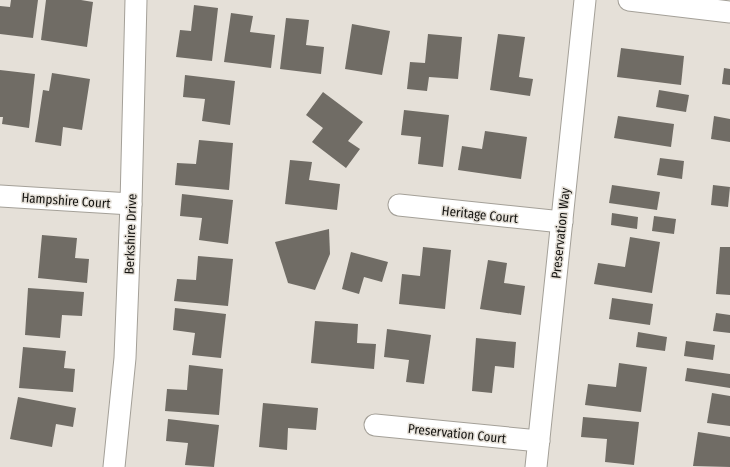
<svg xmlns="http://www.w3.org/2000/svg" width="730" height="467" viewBox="0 0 730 467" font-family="'Fira Sans Condensed',sans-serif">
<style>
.building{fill:#706c65}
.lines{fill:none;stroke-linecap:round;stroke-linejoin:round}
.minor-casing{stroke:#a4a098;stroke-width:23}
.minor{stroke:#fff;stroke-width:21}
.labels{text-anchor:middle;stroke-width:3;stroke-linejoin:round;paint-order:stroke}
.street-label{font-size:13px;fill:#141310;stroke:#e5e0d8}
</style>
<rect width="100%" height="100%" fill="#e5e0d8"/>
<!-- building -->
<g class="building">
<path d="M11,0H38L33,38L0,34V6L10,7Z"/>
<path d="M46,0H81L93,2L87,47L41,40Z"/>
<path d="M194,5L218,8L212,61L176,57L180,30L191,31Z"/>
<path d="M231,13L253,16L250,32L275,35L271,68L224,62Z"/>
<path d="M286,18L309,20L306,45L324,47L321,74L280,69Z"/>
<path d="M352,24L390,31L382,75L345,69Z"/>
<path d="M428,34L462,37L458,79L429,77L427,91L407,89L410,62L425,63Z"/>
<path d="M498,34L525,37L519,77L533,79L530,96L490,90Z"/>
<path d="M621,48L684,56L681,85L617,77Z"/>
<path d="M724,68L730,69V85L722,84Z"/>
<path d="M0,70L35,74L29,128L2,124L3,117H0Z"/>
<path d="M52,73L90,79L82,130L63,127L61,146L35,142L43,90L49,91Z"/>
<path d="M185,75L235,81L230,125L202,121L205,99L183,97Z"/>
<path d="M659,90L689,95L686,112L656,107Z"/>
<path d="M323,92L363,122L348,141L360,149L346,168L312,142L323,128L306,115Z"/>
<path d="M404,110L449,115L443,167L418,164L421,137L401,135Z"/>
<path d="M618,116L674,124L671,147L614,138Z"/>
<path d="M714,116L730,119V142L711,139Z"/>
<path d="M485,131L527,137L521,179L458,170L462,146L482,149Z"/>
<path d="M199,140L233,143L229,190L175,185L177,163L196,164Z"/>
<path d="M660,158L684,161L682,179L657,175Z"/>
<path d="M290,160L312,162L309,180L340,184L337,210L285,204Z"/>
<path d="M612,185L660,192L657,210L609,203Z"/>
<path d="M713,185L730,187L728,207L711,205Z"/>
<path d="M182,194L233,200L228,244L199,240L202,218L180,216Z"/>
<path d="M612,213L638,217L637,229L611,225Z"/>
<path d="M654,216L676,219L674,234L652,231Z"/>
<path d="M329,229L330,254L315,290L288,283L275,242Z"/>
<path d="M42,235L77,238L75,258L89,259L87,283L38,278Z"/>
<path d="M630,237L660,242L652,293L594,284L598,263L625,267Z"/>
<path d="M423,247L451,250L445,309L399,304L402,274L420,276Z"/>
<path d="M720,247H730V295L716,294Z"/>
<path d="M351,252L388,262L382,282L364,277L359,294L342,289Z"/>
<path d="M198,256L233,259L228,306L174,301L177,279L196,280Z"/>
<path d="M488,260L507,263L504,283L525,286L521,315L480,309Z"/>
<path d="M28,288L84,292L82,316L62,315L60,338L25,335Z"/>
<path d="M612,298L653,304L650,325L609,319Z"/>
<path d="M175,308L226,314L221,358L192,355L195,333L173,330Z"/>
<path d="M716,313L730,315V333L713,331Z"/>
<path d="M315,321L358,324L357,343L376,344L374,369L311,363Z"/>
<path d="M387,329L431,335L424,384L406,382L409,360L384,357Z"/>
<path d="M638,332L667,337L665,351L636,347Z"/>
<path d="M476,338L516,342L514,368L495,366L492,393L472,391Z"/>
<path d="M686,341L715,345L713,360L684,356Z"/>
<path d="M23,347L66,351L64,368L75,369L73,392L19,388Z"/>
<path d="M619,363L647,367L641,412L585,405L588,384L616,387Z"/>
<path d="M189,365L223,369L219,415L165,411L167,389L187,390Z"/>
<path d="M687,368L730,374V388L685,381Z"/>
<path d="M712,393L730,396V426L707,423Z"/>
<path d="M18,397L76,408L73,427L56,424L52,447L10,439Z"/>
<path d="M263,403L318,408L316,430L288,428L287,450L259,447Z"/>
<path d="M583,417L639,422L634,465L605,462L607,439L581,437Z"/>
<path d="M168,419L219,425L214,467L185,465L188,443L166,441Z"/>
<path d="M698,432L730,437V467L693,466Z"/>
</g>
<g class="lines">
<!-- minor casing -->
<g class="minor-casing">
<g id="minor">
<path d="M629,0L730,12"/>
<path d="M0,196L131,204"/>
<path d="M399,205L562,222"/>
<path d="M375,425L539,441"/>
<path d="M114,467L125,358L131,204L136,0"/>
<path d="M536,467L585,0"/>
</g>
</g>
<!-- minor -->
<use href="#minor" class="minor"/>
</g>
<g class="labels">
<!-- street labels -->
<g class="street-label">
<text transform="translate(66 200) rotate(4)" y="5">Hampshire Court</text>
<text transform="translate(480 214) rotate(6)" y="5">Heritage Court</text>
<text transform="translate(560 233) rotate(-84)" y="5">Preservation Way</text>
<text transform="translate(130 234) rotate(-88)" y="5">Berkshire Drive</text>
<text transform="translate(457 433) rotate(6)" y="5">Preservation Court</text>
</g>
</g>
</svg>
